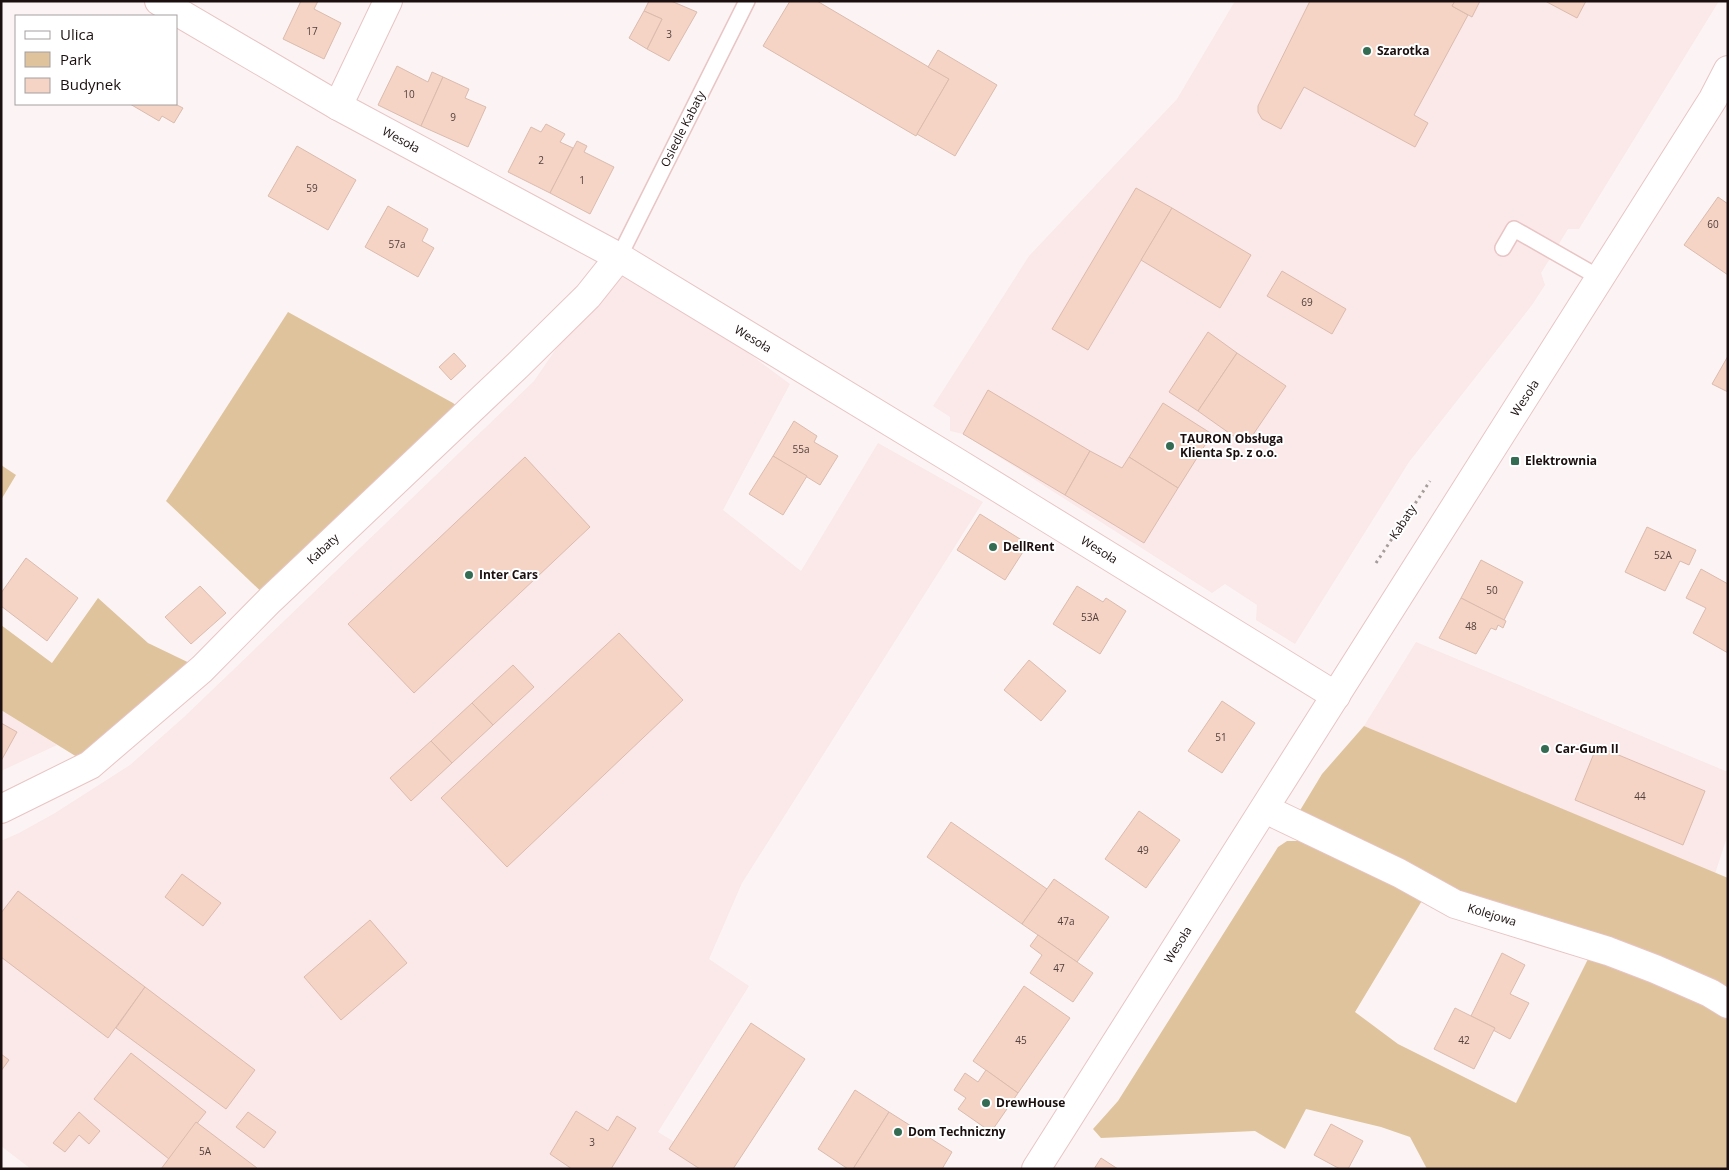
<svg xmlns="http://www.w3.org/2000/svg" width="1729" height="1170" viewBox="0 0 1729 1170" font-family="'Open Sans',sans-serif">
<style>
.built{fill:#fbe8e8}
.green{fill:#dfc39d}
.building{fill:#f5d4c5;stroke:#dbbbad}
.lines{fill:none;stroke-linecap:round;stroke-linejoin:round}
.service-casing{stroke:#e9c4c4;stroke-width:18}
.minor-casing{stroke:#e9c4c4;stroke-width:30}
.tertiary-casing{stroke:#e9c4c4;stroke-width:30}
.path{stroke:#a69c9c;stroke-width:3;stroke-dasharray:2.5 4;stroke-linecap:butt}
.service{stroke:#fff;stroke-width:15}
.minor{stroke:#fff;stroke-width:28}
.tertiary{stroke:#fff;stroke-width:28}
.poi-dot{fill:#346c53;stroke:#fff;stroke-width:2}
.labels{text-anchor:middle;stroke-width:4;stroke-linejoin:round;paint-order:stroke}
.number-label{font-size:10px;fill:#52403c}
.poi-label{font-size:12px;font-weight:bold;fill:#1b0f0f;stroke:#fff;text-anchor:start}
.street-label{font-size:12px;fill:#1b0f0f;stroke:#fff}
</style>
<rect width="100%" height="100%" fill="#fcf4f4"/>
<!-- built -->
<g class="built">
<path d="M1235,1H1719L1579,229H1568L1554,252L1541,273L1545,285L1532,305L1409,462L1295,644L1256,620L1257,605L1225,584L1212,593L963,434L950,431V417L933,406L1029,256L1177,99Z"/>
<path d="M619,257L790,384L723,510L801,571L878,443L983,502L742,883L709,959L749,986L658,1132L719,1169H31L1,1146V841L19,833L55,813L130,765L184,717L534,381Z"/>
<path d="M1416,642L1728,772V834L1715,874L1364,726Z"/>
<path d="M1,710L57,745L1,771Z"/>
</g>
<!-- green -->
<g class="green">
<path d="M288,312L453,403L467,414L270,600L166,501Z"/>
<path d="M1,465L16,475L1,500Z"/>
<path d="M98,598L148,643L202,669L90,765L1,710V625L52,663Z"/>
<path d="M1364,726L1728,878V1169H1427L1410,1137L1381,1127L1306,1109L1285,1149L1255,1131L1101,1138L1093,1129L1118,1101L1278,847L1287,841H1303L1423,899L1355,1012L1398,1044L1516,1103L1589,957L1455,904L1293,822L1322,774Z"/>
</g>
<!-- building -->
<g class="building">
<path d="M301,1H318L314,9L341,23L324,59L283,39Z"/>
<path d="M649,1H671L697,12L669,61L647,49L662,19L644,11Z"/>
<path d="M790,1H817L949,79L916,136L763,46Z"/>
<path d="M1310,1H1455L1452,6L1468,15L1414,115L1428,123L1415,147L1304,87L1281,129L1262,119L1258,112V106Z"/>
<path d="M1455,1H1480L1472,17L1452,6Z"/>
<path d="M1545,1H1586L1577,18Z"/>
<path d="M644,11L662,19L647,49L629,38Z"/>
<path d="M938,50L997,85L955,156L917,134L949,79L928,67Z"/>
<path d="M397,66L428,82L432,72L443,77L421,126L378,105Z"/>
<path d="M443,77L469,89L465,98L486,107L468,147L421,126Z"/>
<path d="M130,104H175L183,108L174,123L162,116L159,121Z"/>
<path d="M546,124L565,134L560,142L573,148L550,193L508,172L531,127L541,132Z"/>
<path d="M577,141L587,146L584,152L614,167L590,214L550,193Z"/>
<path d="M297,146L356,180L328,230L268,196Z"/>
<path d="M1136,188L1172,208L1088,350L1052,329Z"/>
<path d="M1718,197L1728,204V275L1684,245Z"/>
<path d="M388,206L428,229L422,241L434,248L418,277L365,247Z"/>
<path d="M1172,208L1251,255L1220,308L1141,260Z"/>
<path d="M1282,271L1346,309L1332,334L1267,296Z"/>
<path d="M1208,332L1237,353L1198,411L1169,392Z"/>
<path d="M454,353L466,366L451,380L439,367Z"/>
<path d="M1237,353L1286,386L1246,445L1198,411Z"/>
<path d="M1728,356V392L1712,384Z"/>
<path d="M988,390L1090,451L1065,495L963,434Z"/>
<path d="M1163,403L1212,434L1178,488L1129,457Z"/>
<path d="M794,421L817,436L814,442L838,456L820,485L773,456Z"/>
<path d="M1090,451L1122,468L1129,457L1178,488L1144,543L1065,495Z"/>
<path d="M773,456L807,476L783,515L749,494Z"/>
<path d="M525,457L590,527L414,693L348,624Z"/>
<path d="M980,514L1028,544L1005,580L957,550Z"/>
<path d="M1647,527L1696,550L1689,565L1680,561L1665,591L1625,572Z"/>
<path d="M26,558L78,598L47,641L1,606V593Z"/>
<path d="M1481,560L1523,582L1504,620L1461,598Z"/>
<path d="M1701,569L1728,584V653L1693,633L1706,608L1686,598Z"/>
<path d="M200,586L226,613L191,644L165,617Z"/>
<path d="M1077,586L1103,602L1106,598L1126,611L1100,654L1053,624Z"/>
<path d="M1461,598L1506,621L1503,628L1498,625L1496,630L1491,628L1476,654L1439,638Z"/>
<path d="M619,633L683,700L507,867L441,798Z"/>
<path d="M1029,660L1066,691L1041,721L1004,690Z"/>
<path d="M513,665L534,687L493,725L472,703Z"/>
<path d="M1222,701L1255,723L1222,773L1188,751Z"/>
<path d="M472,703L493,725L452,763L431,741Z"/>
<path d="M1,723L17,732L1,761Z"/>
<path d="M431,741L452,763L411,801L390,778Z"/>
<path d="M1597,746L1705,791L1683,845L1575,800Z"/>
<path d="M1139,811L1180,840L1146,888L1105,859Z"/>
<path d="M951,822L1047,889L1022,924L927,857Z"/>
<path d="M182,874L221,903L203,926L165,897Z"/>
<path d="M1054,879L1109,917L1077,962L1022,924Z"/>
<path d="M18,891L145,987L108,1038L1,957V913Z"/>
<path d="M370,920L407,963L341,1020L304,977Z"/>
<path d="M1038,935L1093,973L1073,1002L1030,973L1042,955L1030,946Z"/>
<path d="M1502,953L1525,965L1510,994L1529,1003L1510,1039L1493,1030L1495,1028L1471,1016Z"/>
<path d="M1024,986L1070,1018L1018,1093L973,1061Z"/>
<path d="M145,987L255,1070L226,1109L116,1028Z"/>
<path d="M1455,1008L1495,1028L1474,1069L1434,1049Z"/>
<path d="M751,1023L805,1059L733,1169H700L669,1149Z"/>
<path d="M131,1053L206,1112L169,1159L94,1099Z"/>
<path d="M1,1054L9,1060L1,1071Z"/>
<path d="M986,1070L1018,1093L991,1132L958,1109L966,1098L954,1090L965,1073L978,1082Z"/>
<path d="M855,1090L889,1112L853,1169H848L818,1149Z"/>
<path d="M576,1111L608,1131L617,1116L636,1128L611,1169H572L550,1154Z"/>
<path d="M79,1112L100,1131L89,1144L79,1135L65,1152L53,1143Z"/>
<path d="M248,1112L276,1132L264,1148L236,1127Z"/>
<path d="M889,1112L952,1152L942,1169H853Z"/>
<path d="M196,1122L257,1168L256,1169H161Z"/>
<path d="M1331,1124L1363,1141L1348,1169H1340L1314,1155Z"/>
<path d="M1101,1158L1118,1169H1094Z"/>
</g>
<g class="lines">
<!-- service casing -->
<g class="service-casing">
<g id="service">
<path d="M1503,248L1514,229L1600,278"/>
<path d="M619,257L747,1"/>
</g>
</g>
<!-- minor casing -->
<g class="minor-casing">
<g id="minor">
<path d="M159,1L338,106L619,257L958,463L1336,696"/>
<path d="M338,106L388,1"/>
<path d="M1,809L90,765L202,669L270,600L518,365L588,296L619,257"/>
<path d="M1265,809L1399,873L1455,904L1608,951L1655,969L1710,993L1728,1004"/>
</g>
</g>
<!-- tertiary casing -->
<g class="tertiary-casing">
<path id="tertiary" d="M1036,1169L1713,99L1728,70"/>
</g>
<!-- path -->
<path class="path" d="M1376,563L1430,481"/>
<!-- service -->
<use href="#service" class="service"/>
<!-- minor -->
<use href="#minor" class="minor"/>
<!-- tertiary -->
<use href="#tertiary" class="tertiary"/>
</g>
<!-- markers -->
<g class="poi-dot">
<circle cx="1367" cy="51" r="5"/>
<circle cx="1170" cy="446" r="5"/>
<rect x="1510" y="456" width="10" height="10" rx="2.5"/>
<circle cx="993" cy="547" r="5"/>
<circle cx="469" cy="575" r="5"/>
<circle cx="1545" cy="749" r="5"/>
<circle cx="986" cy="1103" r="5"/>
<circle cx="898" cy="1132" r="5"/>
</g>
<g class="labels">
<!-- number labels -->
<g class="number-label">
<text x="312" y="35">17</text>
<text x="669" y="38">3</text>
<text x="409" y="98">10</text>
<text x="453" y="121">9</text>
<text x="541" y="164">2</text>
<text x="582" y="184">1</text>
<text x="312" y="192">59</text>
<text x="1713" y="228">60</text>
<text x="397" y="248">57a</text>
<text x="1307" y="306">69</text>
<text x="801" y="453">55a</text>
<text x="1663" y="559">52A</text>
<text x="1492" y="594">50</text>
<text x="1090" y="621">53A</text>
<text x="1471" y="630">48</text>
<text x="1221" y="741">51</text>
<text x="1640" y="800">44</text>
<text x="1143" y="854">49</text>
<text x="1066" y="925">47a</text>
<text x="1059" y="972">47</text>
<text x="1021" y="1044">45</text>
<text x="1464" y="1044">42</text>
<text x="592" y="1146">3</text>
<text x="205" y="1155">5A</text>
</g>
<!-- poi labels -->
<g class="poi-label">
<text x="1377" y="55">Szarotka</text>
<text x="1180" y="443">TAURON Obsługa<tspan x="1180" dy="14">Klienta Sp. z o.o.</tspan></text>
<text x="1525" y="465">Elektrownia</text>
<text x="1003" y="551">DellRent</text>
<text x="479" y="579">Inter Cars</text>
<text x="1555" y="753">Car-Gum II</text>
<text x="996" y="1107">DrewHouse</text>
<text x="908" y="1136">Dom Techniczny</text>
</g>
<!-- street labels -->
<g class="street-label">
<text transform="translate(683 129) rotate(-63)" y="4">Osiedle Kabaty</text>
<text transform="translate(401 140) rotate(28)" y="4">Wesoła</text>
<text transform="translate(753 339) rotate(31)" y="4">Wesoła</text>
<text transform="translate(1525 398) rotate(-57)" y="4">Wesoła</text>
<text transform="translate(1403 522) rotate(-57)" y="4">Kabaty</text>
<text transform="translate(323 549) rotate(-43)" y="4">Kabaty</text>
<text transform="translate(1099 550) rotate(32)" y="4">Wesoła</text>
<text transform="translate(1492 915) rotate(17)" y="4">Kolejowa</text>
<text transform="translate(1178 945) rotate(-58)" y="4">Wesoła</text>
</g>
</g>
<!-- border -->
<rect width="1729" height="1170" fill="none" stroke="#1b0f0f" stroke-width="5"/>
<!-- legend -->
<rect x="15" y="15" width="162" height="90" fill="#ffffff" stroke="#a49f9f"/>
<rect x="25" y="31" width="25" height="8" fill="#ffffff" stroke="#a49f9f"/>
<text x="60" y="40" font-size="15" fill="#1b0f0f">Ulica</text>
<rect x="25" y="52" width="25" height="15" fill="#dfc39d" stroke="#a49f9f"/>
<text x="60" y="65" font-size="15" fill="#1b0f0f">Park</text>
<rect x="25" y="78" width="25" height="15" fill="#f5d4c5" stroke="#a49f9f"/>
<text x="60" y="90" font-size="15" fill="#1b0f0f">Budynek</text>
</svg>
